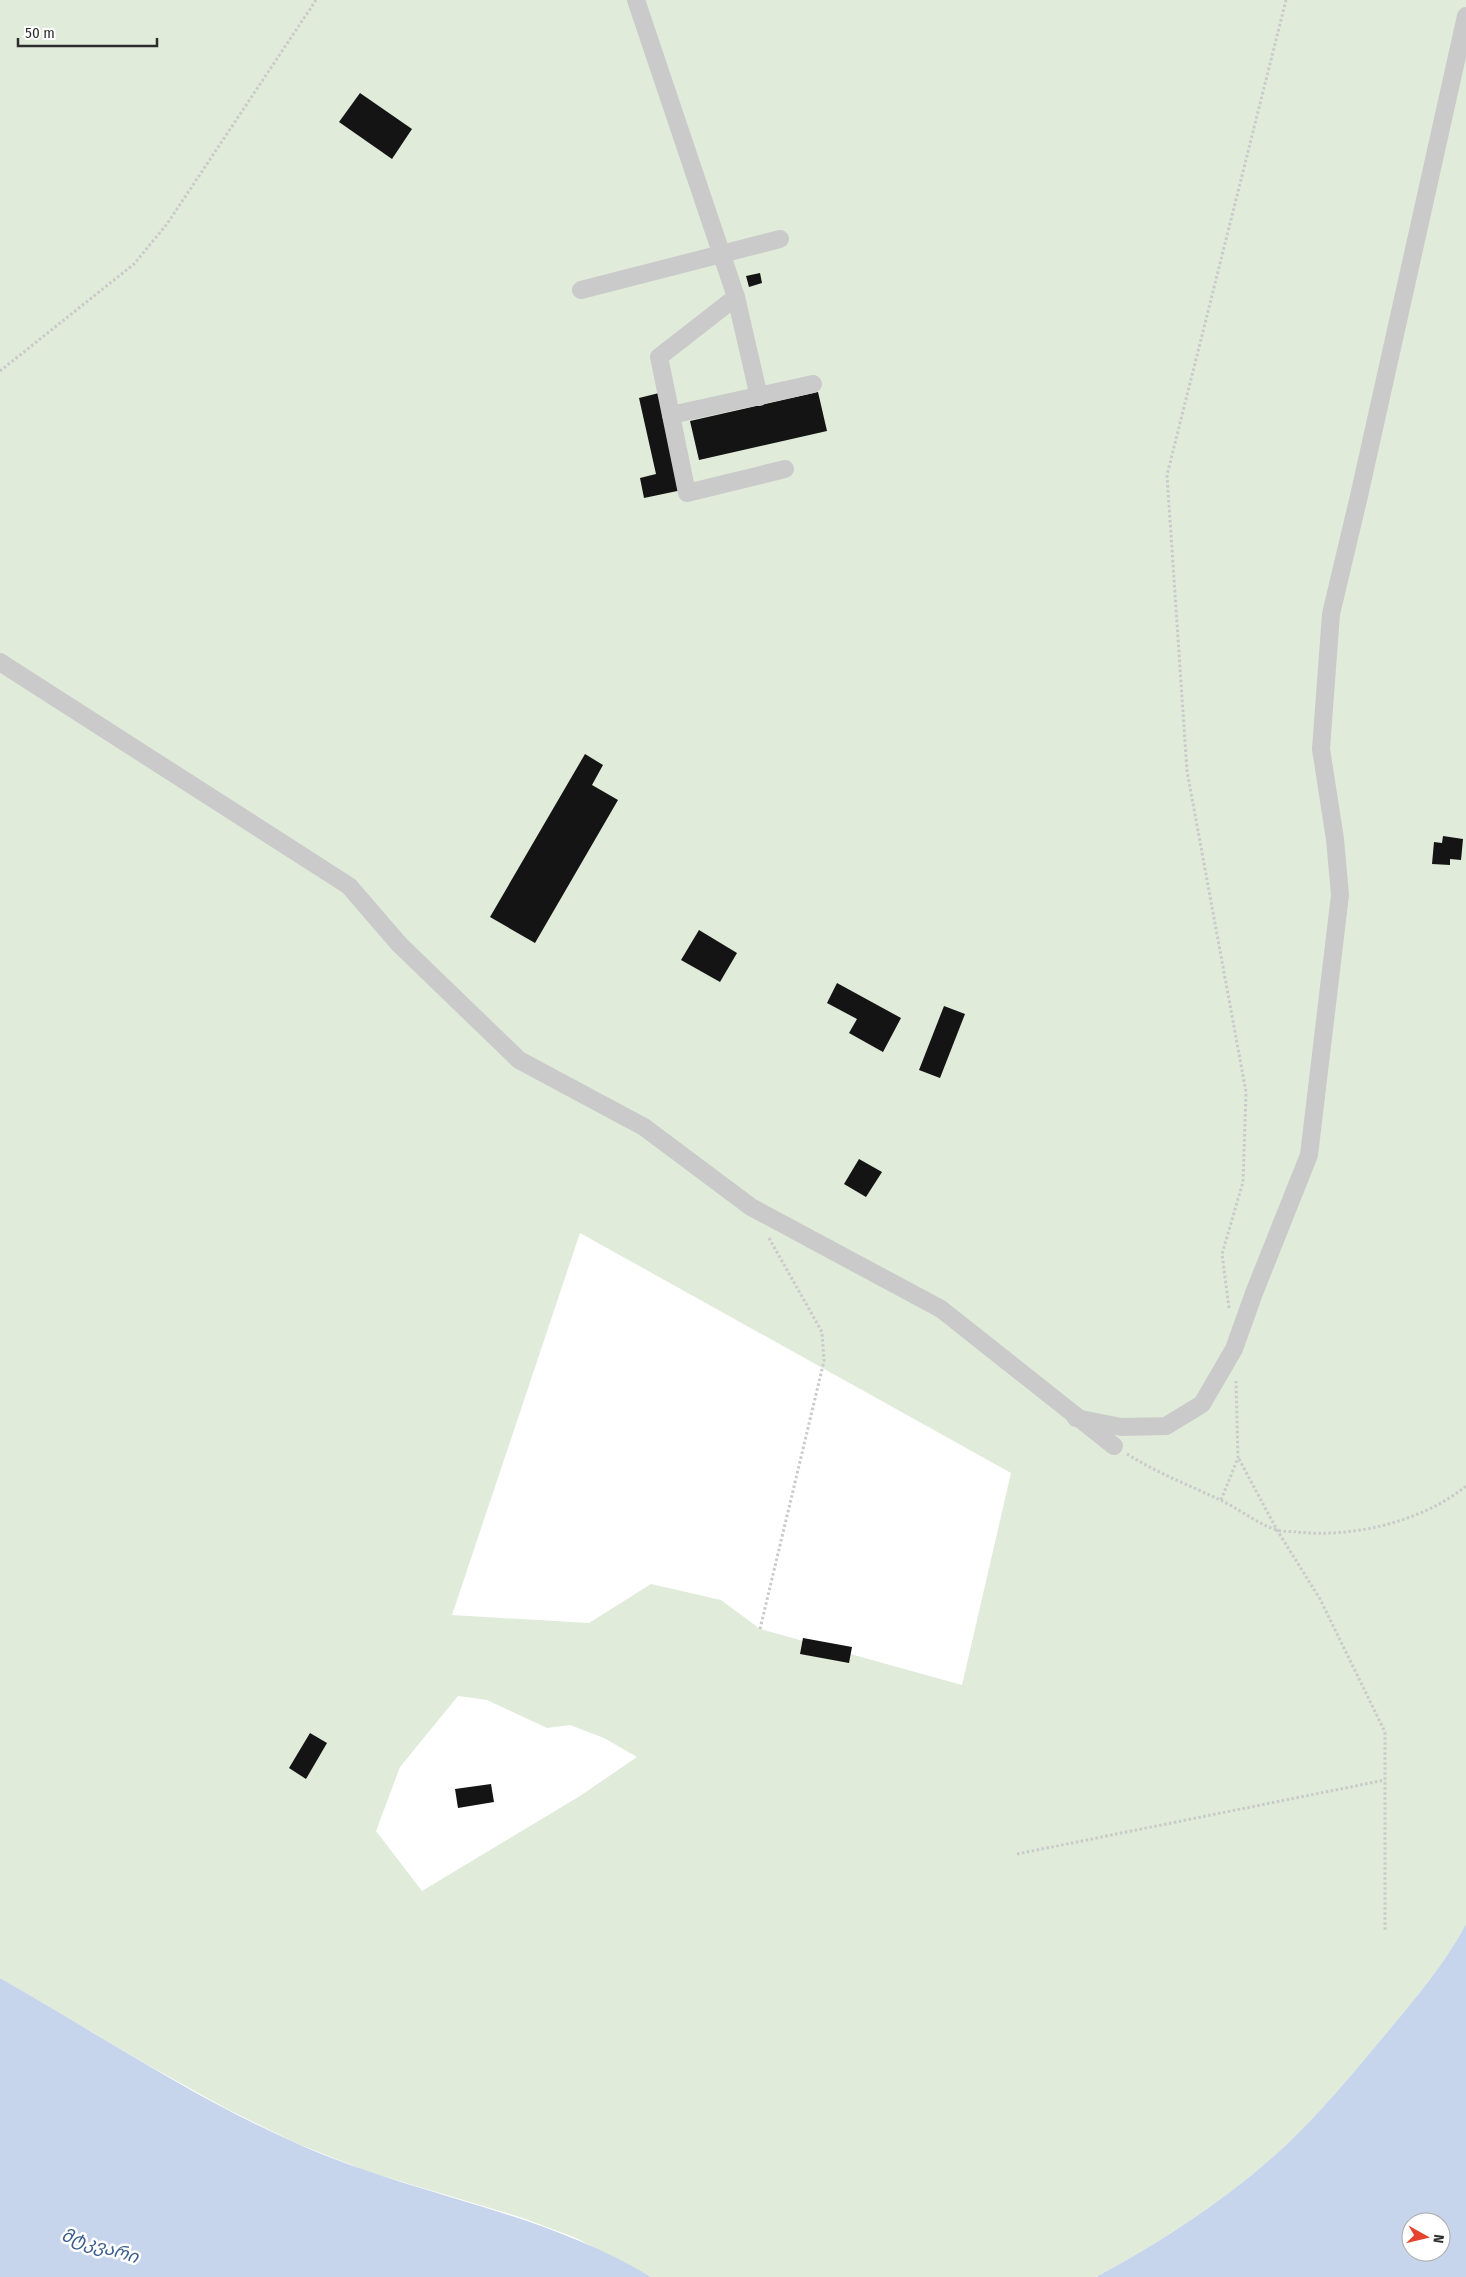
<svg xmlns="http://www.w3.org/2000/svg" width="1466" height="2277" viewBox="0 0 1466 2277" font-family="'Fira Sans Condensed','Noto Sans Georgian',sans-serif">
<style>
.green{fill:#e0ebda;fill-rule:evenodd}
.water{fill:#c6d5eb;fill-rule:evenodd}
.building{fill:#141414}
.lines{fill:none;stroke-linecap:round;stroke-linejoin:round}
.path{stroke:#cacaca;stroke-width:3;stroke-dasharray:2.5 2.5;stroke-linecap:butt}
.minor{stroke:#cacaca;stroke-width:18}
.labels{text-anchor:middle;stroke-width:5;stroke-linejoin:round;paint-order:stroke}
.water-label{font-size:18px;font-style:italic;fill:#3c5e8e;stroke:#fff}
</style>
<rect width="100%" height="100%" fill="#fff"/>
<!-- green -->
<path class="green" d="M0,0H1466V1924C1443,1967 1410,2005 1379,2042C1349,2078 1319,2114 1285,2146C1229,2198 1163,2241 1096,2277H651L576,2238L520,2217L369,2172L298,2144L229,2110L146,2064L0,1978ZM580,1233L1011,1473L962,1685L760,1629L721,1600L651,1584L589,1623L452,1615ZM458,1696L487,1700L547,1728L570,1725L604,1738L637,1757L580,1796L422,1891L376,1831L400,1767Z"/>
<!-- water -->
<g class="water">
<path d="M1466,1924V2277H1096C1163,2241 1229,2198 1285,2146C1319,2114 1349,2078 1379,2042C1410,2005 1443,1967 1466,1924ZM1411,2222H1441V2252H1411Z"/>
<path d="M0,1978C98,2034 194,2098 298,2144C414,2196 540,2210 651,2277H0Z"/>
</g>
<!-- building -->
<g class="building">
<path d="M360,93L412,129L392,159L339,122Z"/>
<path d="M760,273L762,283L749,287L746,276Z"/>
<path d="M818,392L827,431L699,460L690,421Z"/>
<path d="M659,393L682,490L644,498L640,478L656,474L639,398Z"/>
<path d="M585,754L603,765L592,785L618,800L535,943L490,917Z"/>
<path d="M1443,836L1463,839L1461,860L1450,859V865L1432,864L1434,842L1442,843Z"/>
<path d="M699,930L737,953L720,982L681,960Z"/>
<path d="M837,983L901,1018L883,1052L849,1033L857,1019L827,1003Z"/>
<path d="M944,1006L965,1014L940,1078L919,1070Z"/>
<path d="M859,1159L882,1172L866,1197L844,1184Z"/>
<path d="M803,1638L852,1647L849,1663L800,1654Z"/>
<path d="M310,1733L327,1743L306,1779L289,1768Z"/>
<path d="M491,1784L494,1802L458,1808L455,1789Z"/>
</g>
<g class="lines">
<!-- path -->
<g class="path">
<path d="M0,371L134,264L167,224L316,0"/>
<path d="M1229,1308L1222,1254L1243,1182L1246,1092L1187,771L1167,475L1286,0"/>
<path d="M1127,1454C1157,1473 1189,1485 1220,1500C1238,1508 1259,1525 1277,1530C1283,1532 1291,1531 1297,1532C1352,1538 1422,1522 1466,1486"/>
<path d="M1239,1459L1277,1530L1320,1599L1385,1732V1931"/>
<path d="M1221,1500L1238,1458L1236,1381"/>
<path d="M760,1629L824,1361L822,1332L769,1238"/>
<path d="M1017,1854L1385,1780"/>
</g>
<!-- minor -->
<g class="minor">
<path d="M636,0L736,297L759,397"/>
<path d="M581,290L780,239"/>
<path d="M736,297L659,357L687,493L785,469"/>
<path d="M671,415L813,384"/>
<path d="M0,662L349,886L399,944L519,1060L644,1127L751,1207L941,1309L1114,1446"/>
<path d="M1076,1418L1121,1427L1166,1426L1202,1404L1234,1349L1254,1293L1309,1155L1340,895L1335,839L1321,749L1331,614L1359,496L1466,16"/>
</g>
</g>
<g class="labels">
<!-- water labels -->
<g class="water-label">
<text transform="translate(100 2246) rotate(17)" y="6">მტკვარი</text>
</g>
</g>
<!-- north arrow -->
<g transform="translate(1426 2237) rotate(98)"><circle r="24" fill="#ffffff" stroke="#ababab"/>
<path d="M0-4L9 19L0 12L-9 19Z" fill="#e4442f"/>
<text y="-8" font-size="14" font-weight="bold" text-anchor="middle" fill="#2d2d2d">N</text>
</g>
<!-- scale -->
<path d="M18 38v8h139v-8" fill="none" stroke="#2d2d2d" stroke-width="2.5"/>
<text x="25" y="38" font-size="15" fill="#2d2d2d" stroke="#ffffff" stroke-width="4" paint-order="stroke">50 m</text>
</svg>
